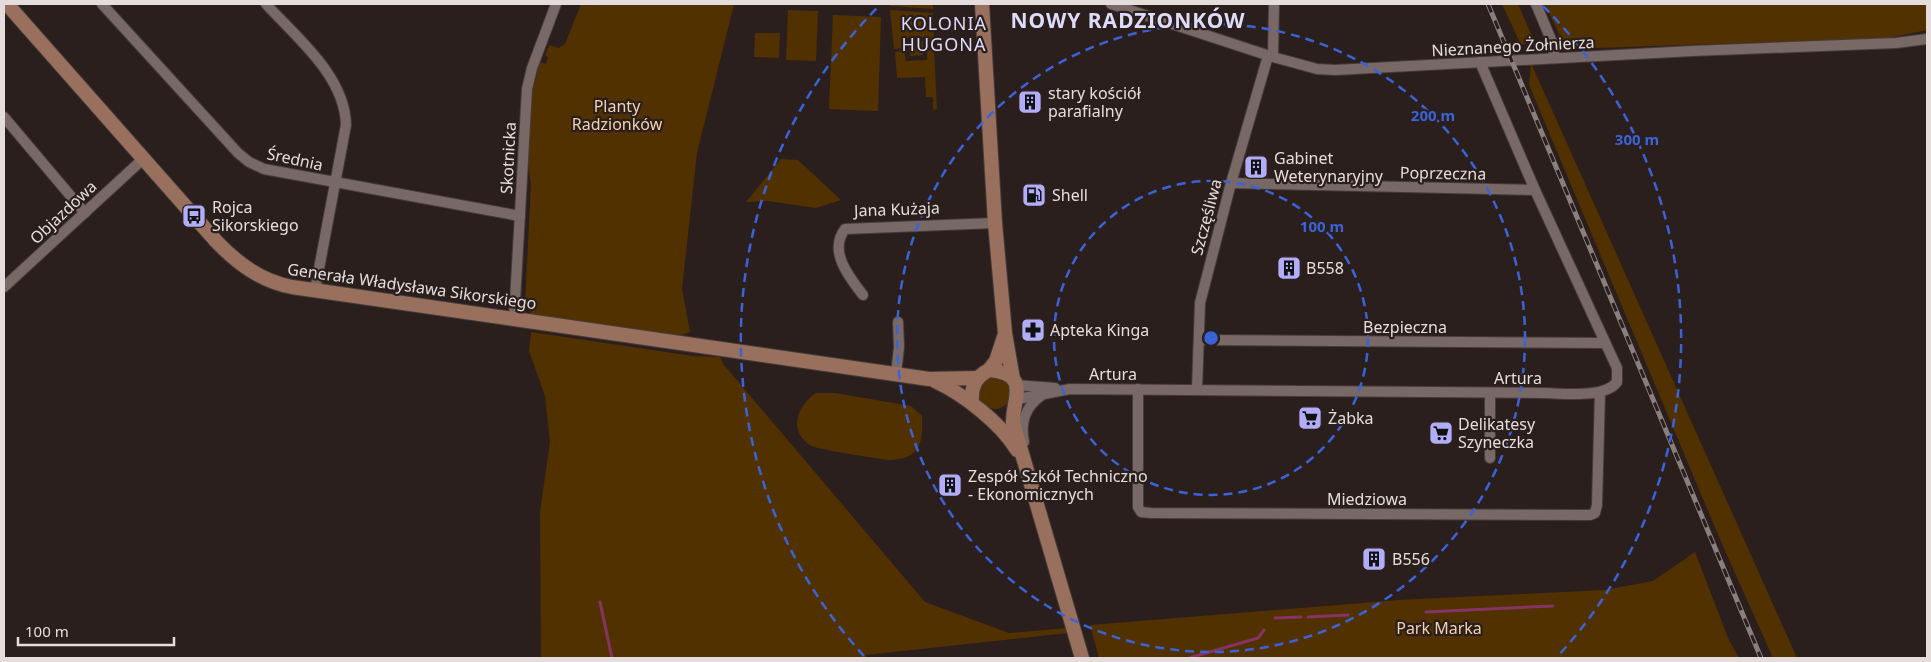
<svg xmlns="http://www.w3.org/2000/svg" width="1931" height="662" viewBox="0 0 1931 662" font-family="'Noto Sans',sans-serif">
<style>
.green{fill:#523100}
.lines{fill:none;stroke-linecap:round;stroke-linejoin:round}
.stream{stroke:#853462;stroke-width:3}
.street-casing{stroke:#453c3a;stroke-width:12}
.secondary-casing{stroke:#453c3a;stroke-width:16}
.street{stroke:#786967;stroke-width:10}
.secondary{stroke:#98705d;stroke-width:14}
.rail-casing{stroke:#897f7d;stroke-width:5}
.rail{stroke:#2b1f1d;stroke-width:3;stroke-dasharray:9;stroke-linecap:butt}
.ring{fill:none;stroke:#3b63d8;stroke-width:2.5;stroke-dasharray:9 6}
.labels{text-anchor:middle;stroke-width:4.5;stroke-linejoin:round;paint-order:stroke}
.street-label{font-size:16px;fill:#e5dddb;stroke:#2b1f1d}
.poi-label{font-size:16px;fill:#e5dddb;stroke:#2b1f1d;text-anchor:start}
.park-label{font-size:16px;fill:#f3d1ad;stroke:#2b1f1d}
.neighbourhood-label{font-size:18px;letter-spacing:1px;fill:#dddcf9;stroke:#2b1f1d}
.district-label{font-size:21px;font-weight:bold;letter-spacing:1px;fill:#dddcf9;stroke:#2b1f1d}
.centre{fill:#3b63d8;stroke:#2b1f1d;stroke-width:2.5}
.ring-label{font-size:15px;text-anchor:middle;font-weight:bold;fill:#3b63d8;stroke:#2b1f1d;stroke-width:4.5;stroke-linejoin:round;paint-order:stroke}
</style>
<rect width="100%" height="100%" fill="#2b1f1d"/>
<!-- green -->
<g class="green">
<path d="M581,4H734L697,153L682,289L690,332L678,336L530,315L531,312L525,305L531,184L528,163L532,93L540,62L546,64L548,57L545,56L549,45L559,48L565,44Z"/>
<path d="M890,4H933V9L890,6Z"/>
<path d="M1502,4H1518L1534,41L1521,45Z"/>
<path d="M1545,4H1927V30L1889,38L1566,49Z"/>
<path d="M788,10L818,11L816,61L786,60Z"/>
<path d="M890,10L933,13L934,46H928L927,37L905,38L904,48L894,49Z"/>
<path d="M833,15L881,17L878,111L829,109Z"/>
<path d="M755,33H780L779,58L754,57Z"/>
<path d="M923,41V55L910,56L909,42Z"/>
<path d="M934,49L937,109L933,110V97H926L925,77L897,78L895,52L904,51L906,61L927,60V51Z"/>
<path d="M1531,63L1797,658H1773L1722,544L1529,85Z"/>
<path d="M781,159L798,160L841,200L816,208L768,201L746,202Z"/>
<path d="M531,332L693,356L720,357L724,365L925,602L1009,633L1067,628L1068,633L866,655L867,658H541L540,512L550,442L545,396L529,351Z"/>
<circle cx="995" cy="393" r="16"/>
<path d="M816,393H835L911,406L922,416C922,430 924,446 911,455C904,459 895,460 888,460C876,458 820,450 812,446C787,432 797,406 816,393Z"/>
<path d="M1695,552L1728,638L1739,658H1099L1090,625L1399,600L1605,590L1653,581Z"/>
</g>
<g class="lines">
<!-- stream -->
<g class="stream">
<path d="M600,602L612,658"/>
<path d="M1426,612L1553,606"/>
<path d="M1308,617L1348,615"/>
<path d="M1275,618L1301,617"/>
<path d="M1189,658L1258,638L1264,630"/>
</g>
<!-- street casing -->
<g class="street-casing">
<g id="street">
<path d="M102,4L238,153L249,162L264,169L520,216"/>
<path d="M266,4C297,38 345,76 346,125L315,290"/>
<path d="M1111,4L1273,57L1317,69L1335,70L1692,51L1896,43L1927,39"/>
<path d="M1536,4L1552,42L1555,58"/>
<path d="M1273,57L1274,4"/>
<path d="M4,117L85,213"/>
<path d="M1231,183L1535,190"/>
<path d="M4,287L143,159"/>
<path d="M863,295C849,277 828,251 845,229L995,223"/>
<path d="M514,319L527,89L532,68L556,4"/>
<path d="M1204,340L1605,343"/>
<path d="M896,374L899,347L898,322"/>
<path d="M1016,385L1055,388"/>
<path d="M1138,389V507L1141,512L1151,513L1590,515L1595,513L1597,505L1600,392"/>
<path d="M1197,390L1200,303L1231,183L1268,56"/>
<path d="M1490,393V458"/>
<path d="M1018,399L1070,389L1542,393C1561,393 1605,399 1617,382V368L1535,190L1480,62"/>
<path d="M1024,442C1020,422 1025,407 1042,395"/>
</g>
</g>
<!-- secondary casing -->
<g class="secondary-casing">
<g id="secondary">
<path d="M7,4L216,241C238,264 261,281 292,287L929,379L978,378"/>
<path d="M982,4L995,223L1005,333L1013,379"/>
<path d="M989,370L996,361L1005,334"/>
<path d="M935,381C963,394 1001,423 1017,450"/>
<path d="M972,403C971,387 975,377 989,370C1032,374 1012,399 1013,423L1082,658"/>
</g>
</g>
<!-- street -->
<use href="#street" class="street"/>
<!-- secondary -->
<use href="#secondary" class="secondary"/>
<!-- rail casing -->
<g class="rail-casing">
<path id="rail" d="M1488,4L1761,658"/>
</g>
<!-- rail -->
<use href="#rail" class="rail"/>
</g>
<!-- distance rings -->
<g class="ring">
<circle cx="1211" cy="338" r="157"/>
<circle cx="1211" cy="338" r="314"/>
<path d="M864 656A470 470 0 0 1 879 6M1543 6A470 470 0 0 1 1558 656"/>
</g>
<!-- icons -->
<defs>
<g id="building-square" transform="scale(1.25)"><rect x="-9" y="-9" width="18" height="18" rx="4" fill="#b2adf9" stroke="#2b1f1d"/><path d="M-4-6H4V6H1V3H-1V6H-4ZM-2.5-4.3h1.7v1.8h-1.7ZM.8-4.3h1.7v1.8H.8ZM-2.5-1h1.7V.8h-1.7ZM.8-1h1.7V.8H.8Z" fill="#111"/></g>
<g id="fuel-square" transform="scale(1.25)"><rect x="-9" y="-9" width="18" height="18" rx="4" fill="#b2adf9" stroke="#2b1f1d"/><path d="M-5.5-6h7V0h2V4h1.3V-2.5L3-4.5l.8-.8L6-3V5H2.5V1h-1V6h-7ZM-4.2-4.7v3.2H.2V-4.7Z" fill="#111"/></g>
<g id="bus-square" transform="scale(1.25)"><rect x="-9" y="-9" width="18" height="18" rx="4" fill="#b2adf9" stroke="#2b1f1d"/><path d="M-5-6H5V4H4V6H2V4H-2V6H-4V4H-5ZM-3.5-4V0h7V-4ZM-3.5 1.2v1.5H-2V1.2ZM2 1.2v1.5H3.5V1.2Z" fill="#111"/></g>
<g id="pharmacy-square" transform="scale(1.25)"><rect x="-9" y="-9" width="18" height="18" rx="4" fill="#b2adf9" stroke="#2b1f1d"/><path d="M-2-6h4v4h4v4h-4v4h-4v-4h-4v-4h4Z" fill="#111"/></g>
<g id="supermarket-square" transform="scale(1.25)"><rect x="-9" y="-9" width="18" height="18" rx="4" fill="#b2adf9" stroke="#2b1f1d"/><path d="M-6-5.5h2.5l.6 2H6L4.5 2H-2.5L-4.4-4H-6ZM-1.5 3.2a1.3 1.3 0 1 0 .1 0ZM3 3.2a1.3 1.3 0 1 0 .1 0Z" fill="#111"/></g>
</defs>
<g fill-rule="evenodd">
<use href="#building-square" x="1030" y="102"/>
<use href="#building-square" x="1256" y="167"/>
<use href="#fuel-square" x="1034" y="195"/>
<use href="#bus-square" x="194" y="216"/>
<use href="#building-square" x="1289" y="268"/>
<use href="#pharmacy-square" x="1033" y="330"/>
<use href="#supermarket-square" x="1310" y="418"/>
<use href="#supermarket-square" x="1441" y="433"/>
<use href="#building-square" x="950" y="485"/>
<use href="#building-square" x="1374" y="559"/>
</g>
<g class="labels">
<!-- street labels -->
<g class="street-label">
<text transform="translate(1513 46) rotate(-3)" y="6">Nieznanego Żołnierza</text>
<text transform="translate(508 158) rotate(-87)" y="6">Skotnicka</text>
<text transform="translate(295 159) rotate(12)" y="6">Średnia</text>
<text transform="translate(1443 173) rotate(1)" y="6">Poprzeczna</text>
<text transform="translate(897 209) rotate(-2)" y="6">Jana Kużaja</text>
<text transform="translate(63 212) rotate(-43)" y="6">Objazdowa</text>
<text transform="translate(1206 217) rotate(-75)" y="6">Szczęśliwa</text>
<text transform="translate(412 286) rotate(8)" y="6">Generała Władysława Sikorskiego</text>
<text x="1405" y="333">Bezpieczna</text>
<text x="1113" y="380">Artura</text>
<text x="1518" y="384">Artura</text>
<text x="1367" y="505">Miedziowa</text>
</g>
<!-- poi labels -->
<g class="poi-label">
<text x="1048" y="99">stary kościół<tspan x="1048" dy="18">parafialny</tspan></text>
<text x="1274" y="164">Gabinet<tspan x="1274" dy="18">Weterynaryjny</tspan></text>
<text x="1052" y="201">Shell</text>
<text x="212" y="213">Rojca<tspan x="212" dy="18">Sikorskiego</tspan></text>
<text x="1306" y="274">B558</text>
<text x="1050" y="336">Apteka Kinga</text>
<text x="1328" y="424">Żabka</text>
<text x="1458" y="430">Delikatesy<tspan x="1458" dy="18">Szyneczka</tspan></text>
<text x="968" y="482">Zespół Szkół Techniczno<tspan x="968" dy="18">- Ekonomicznych</tspan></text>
<text x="1392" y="565">B556</text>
</g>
<!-- park labels -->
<g class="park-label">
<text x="617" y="112">Planty<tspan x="617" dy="18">Radzionków</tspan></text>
<text x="1439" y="634">Park Marka</text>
</g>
<!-- neighbourhood labels -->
<g class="neighbourhood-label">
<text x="944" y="30">KOLONIA<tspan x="944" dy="21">HUGONA</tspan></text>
</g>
<!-- district labels -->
<g class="district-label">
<text x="1128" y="28">NOWY RADZIONKÓW</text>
</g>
</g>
<circle cx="1211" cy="338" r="8" class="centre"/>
<g class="ring-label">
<text x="1433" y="121">200 m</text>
<text x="1637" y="145">300 m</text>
<text x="1322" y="232">100 m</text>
</g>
<!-- border -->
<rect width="1931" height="662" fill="none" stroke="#e5dddb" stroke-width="10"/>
<!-- scale -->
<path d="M18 637v8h156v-8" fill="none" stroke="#e5dddb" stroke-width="2.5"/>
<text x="25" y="637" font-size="15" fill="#e5dddb" stroke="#2b1f1d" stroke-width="4" paint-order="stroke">100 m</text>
</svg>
